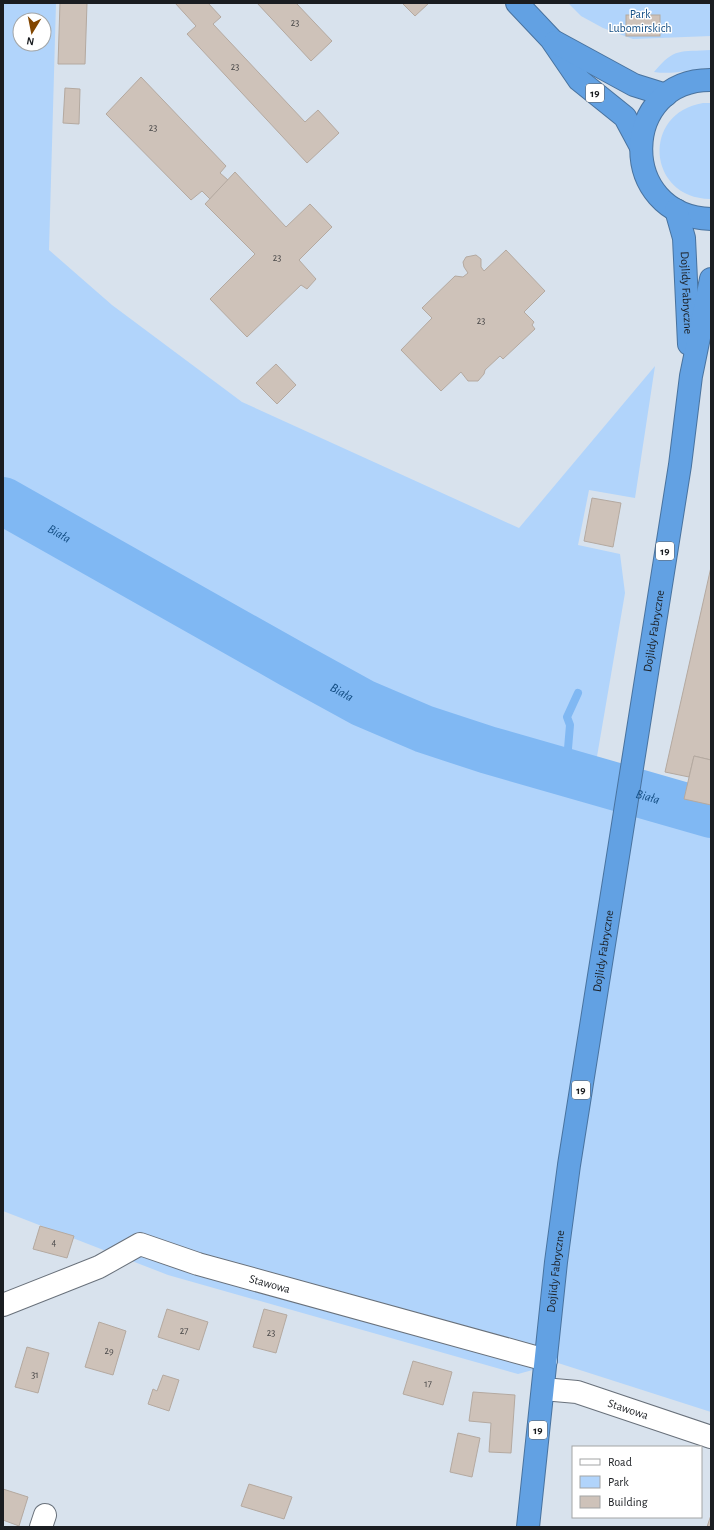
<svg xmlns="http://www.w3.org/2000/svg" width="714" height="1530" viewBox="0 0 714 1530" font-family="'Alegreya Sans',sans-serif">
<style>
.green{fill:#b1d4fb;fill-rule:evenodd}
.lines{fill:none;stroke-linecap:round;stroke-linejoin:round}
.stream{stroke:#80b8f3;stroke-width:8}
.river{stroke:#80b8f3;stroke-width:48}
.building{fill:#cec2b9;stroke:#b4a9a0}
.minor-casing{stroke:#69717b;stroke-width:24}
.highway-casing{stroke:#49739f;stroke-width:24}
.minor{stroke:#fff;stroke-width:22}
.highway{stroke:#62a1e3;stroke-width:22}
.labels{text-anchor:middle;stroke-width:3;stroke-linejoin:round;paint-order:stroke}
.number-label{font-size:10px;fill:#474647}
.shield{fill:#fff;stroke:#5f6164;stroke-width:1}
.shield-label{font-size:11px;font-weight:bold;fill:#1a1d21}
.park-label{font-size:12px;fill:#154f85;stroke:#fff}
.street-label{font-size:12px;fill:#1a1d21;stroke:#fff}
.water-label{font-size:13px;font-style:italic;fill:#124d83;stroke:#fff}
</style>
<rect width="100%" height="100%" fill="#d8e2ed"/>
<!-- green -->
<g class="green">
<path d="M3,3H56L49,250L112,305L242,402L519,528L655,366L635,498L589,490L578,545L620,554L625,593L594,774L711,804V1412L558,1363L518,1374L168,1275L3,1211ZM20,20H44V44H20Z"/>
<path d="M568,3H711V36L633,39L603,28L581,16Z"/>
<path d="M711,50V68C691,69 674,75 654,72C675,47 680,52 711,50Z"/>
<path d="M703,103H711L710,199C647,198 641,113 703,103Z"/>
</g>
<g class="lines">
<!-- stream -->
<path class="stream" d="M566,772L570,725L567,717L578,693"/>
<!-- river -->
<path class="river" id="s1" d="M3,501L292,664L363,703L424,729L488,750L711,814"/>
</g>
<!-- building -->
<g class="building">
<path d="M60,3H87L85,64H58Z"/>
<path d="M175,3H208L221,17L213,24L305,122L318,110L339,133L307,163L187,34L196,26Z"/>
<path d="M257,3H296L332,41L311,61Z"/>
<path d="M402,3H429L415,16Z"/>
<rect x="626" y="15" width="34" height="21"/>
<path d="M141,77L226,166L220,173L228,180L210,199L202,191L191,200L106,114Z"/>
<path d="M65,88L80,89L79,124L63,123Z"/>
<path d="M235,172L286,227L310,204L332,227L299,260L316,279L307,289L301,285L247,337L210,299L255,254L205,204Z"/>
<path d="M506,250L545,291L524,312L534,322L532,325L535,329L503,359L500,356L485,370L484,374L478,381H468L461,372L441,391L401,350L432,318L422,308L455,276L463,277L468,273L464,267L463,262L466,257L476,255L481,259V267L484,271Z"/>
<path d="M276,364L296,385L277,404L256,383Z"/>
<path d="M592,498L621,503L613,547L584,541Z"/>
<path d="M711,567V760L694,756L689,777L665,772Z"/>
<path d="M694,756L711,760V805L684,799Z"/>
<path d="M40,1226L74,1236L67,1258L33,1249Z"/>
<path d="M167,1309L208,1322L199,1350L158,1337Z"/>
<path d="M264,1309L287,1315L276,1353L253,1347Z"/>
<path d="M99,1322L126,1331L113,1375L85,1367Z"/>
<path d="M27,1347L49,1353L38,1393L15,1387Z"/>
<path d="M413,1361L452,1372L443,1405L403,1394Z"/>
<path d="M163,1375L179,1380L169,1411L148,1404L153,1389L157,1391Z"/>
<path d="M473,1392L515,1395L511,1453L489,1452L491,1423L469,1421Z"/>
<path d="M458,1433L480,1438L472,1477L450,1472Z"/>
<path d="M249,1484L292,1497L284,1519L241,1506Z"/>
<path d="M3,1489L28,1497L19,1526L3,1520Z"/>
<path d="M711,1515V1527H707Z"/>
</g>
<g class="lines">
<!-- minor casing -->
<g class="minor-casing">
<g id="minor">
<path id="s2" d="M3,1305L99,1267L140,1244L198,1264L546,1360"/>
<path id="s3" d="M543,1389L577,1392L711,1437"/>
<path d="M41,1527L45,1515"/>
</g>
</g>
<!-- highway casing -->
<g class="highway-casing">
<g id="highway">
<path d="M517,3L551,39L579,80L625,117L640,145"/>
<path d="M555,42L634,85L666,95"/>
<path d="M711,80C620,79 616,216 711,219"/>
<path id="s4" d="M676,210L684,238L689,344"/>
<path id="s5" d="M528,1527L556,1262L569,1165L680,465L691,376L711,279"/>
</g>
</g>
<!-- minor -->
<use href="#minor" class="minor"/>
<!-- highway -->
<use href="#highway" class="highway"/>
</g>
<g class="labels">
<!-- number labels -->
<g class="number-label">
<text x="295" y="26">23</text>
<text x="235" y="70">23</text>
<text x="153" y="131">23</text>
<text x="277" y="261">23</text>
<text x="481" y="324">23</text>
<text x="54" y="1246">4</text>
<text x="184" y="1334">27</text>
<text x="271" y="1336">23</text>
<text x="109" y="1354">29</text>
<text x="35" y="1378">31</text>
<text x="428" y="1387">17</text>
</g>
<!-- shield labels -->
<g class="shield">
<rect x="586" y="84" width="18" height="18" rx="3"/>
<rect x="656" y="542" width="18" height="18" rx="3"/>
<rect x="572" y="1081" width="18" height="18" rx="3"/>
<rect x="529" y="1421" width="18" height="18" rx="3"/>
</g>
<g class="shield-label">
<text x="595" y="97">19</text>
<text x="665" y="555">19</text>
<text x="581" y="1094">19</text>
<text x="538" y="1434">19</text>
</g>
<!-- park labels -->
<g class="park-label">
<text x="640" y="18">Park<tspan x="640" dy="14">Lubomirskich</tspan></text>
</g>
<!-- street labels -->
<g class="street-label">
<text dy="4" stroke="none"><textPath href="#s4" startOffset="84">Dojlidy Fabryczne</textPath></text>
<text dy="4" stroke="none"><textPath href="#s5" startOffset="905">Dojlidy Fabryczne</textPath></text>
<text dy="4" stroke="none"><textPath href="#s5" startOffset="581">Dojlidy Fabryczne</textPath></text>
<text dy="4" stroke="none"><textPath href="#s5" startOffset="257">Dojlidy Fabryczne</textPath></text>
<text dy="4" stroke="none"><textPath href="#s2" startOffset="286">Stawowa</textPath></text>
<text dy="4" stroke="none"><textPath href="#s3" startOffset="88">Stawowa</textPath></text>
</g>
<!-- water labels -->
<g class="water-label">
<text dy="5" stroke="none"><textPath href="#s1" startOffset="65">Biała</textPath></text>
<text dy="5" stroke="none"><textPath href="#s1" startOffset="389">Biała</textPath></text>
<text dy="5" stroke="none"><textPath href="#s1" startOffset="713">Biała</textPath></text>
</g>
</g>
<!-- border -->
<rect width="714" height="1530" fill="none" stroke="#1a1d21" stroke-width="8"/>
<!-- legend -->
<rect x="572" y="1446" width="130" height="72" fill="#ffffff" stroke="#a3a5a6"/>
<rect x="580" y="1459" width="20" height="6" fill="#ffffff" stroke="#a3a5a6"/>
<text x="608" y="1466" font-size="12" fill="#1a1d21">Road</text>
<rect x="580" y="1476" width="20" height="12" fill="#b1d4fb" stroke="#a3a5a6"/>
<text x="608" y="1486" font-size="12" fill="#1a1d21">Park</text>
<rect x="580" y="1496" width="20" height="12" fill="#cec2b9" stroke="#a3a5a6"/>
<text x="608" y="1506" font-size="12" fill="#1a1d21">Building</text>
<!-- north arrow -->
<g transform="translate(32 32) rotate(190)"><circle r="19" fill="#ffffff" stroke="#a3a5a6"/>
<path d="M0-3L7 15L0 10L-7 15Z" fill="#824600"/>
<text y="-6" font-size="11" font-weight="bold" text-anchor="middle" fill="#1a1d21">N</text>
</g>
</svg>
